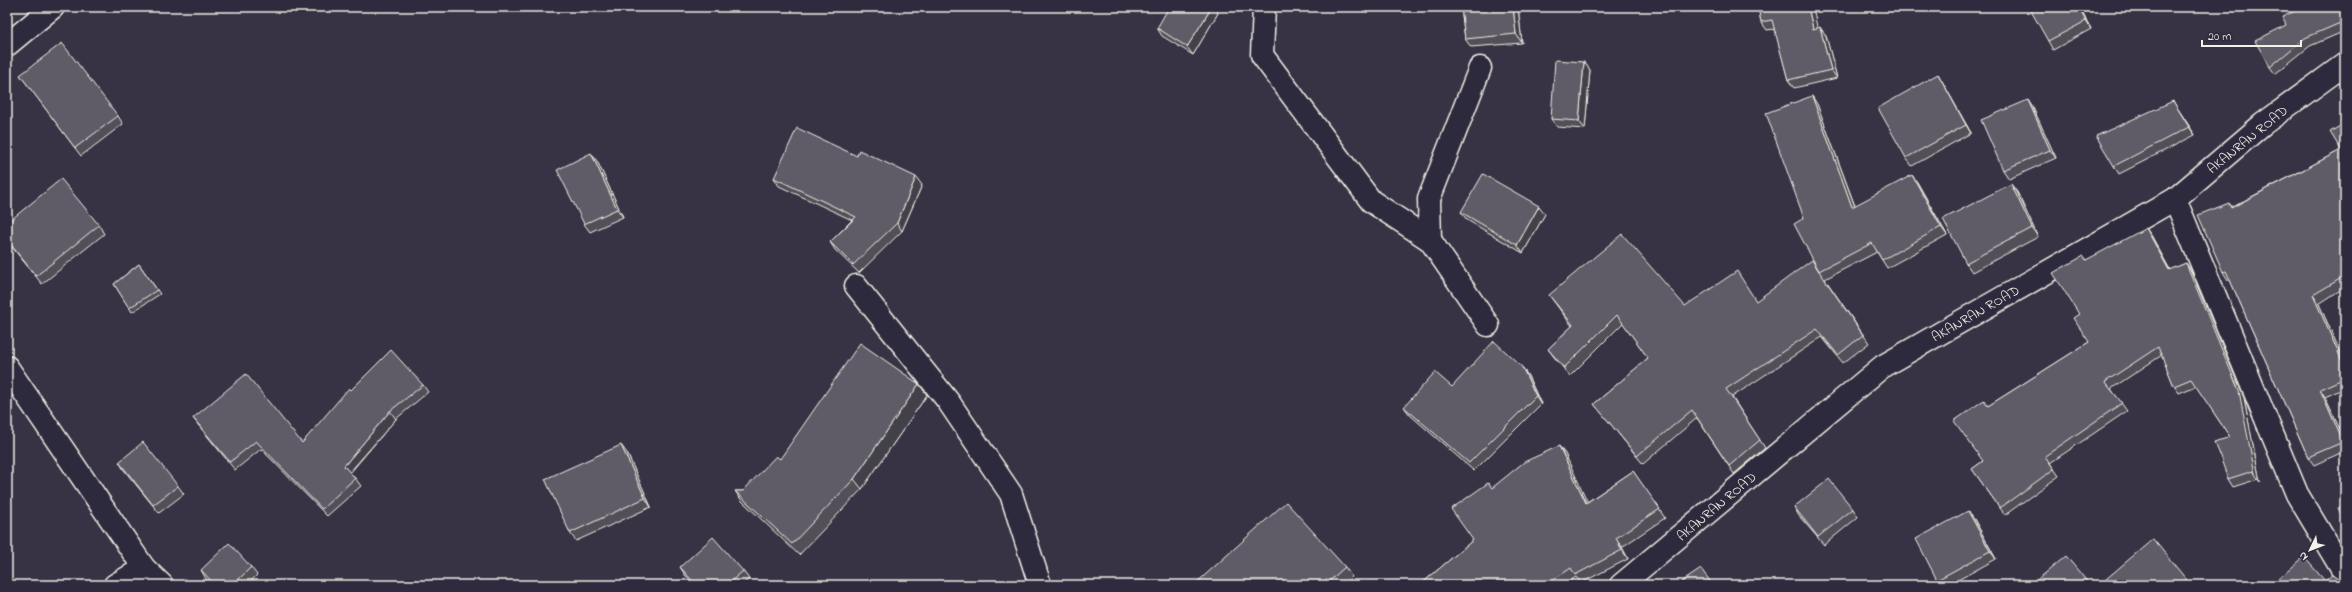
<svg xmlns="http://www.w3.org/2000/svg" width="2352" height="592" viewBox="0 0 2352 592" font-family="'Indie Flower',sans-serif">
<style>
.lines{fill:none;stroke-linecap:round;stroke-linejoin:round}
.minor-casing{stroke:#f4f1e8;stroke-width:25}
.secondary-casing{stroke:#f4f1e8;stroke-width:25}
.minor{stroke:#2f2a3d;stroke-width:22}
.secondary{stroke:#2f2a3d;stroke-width:22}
.wall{fill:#524f59;stroke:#f4f1e8}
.shaded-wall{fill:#424048;stroke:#f4f1e8}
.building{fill:#5f5c67;stroke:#f4f1e8}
.labels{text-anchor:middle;stroke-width:3;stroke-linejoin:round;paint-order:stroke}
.street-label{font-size:14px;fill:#f4f1e8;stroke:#2f2a3d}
</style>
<rect width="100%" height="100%" fill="#373244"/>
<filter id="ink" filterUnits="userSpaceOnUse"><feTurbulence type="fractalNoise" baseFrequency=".025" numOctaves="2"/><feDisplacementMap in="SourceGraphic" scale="8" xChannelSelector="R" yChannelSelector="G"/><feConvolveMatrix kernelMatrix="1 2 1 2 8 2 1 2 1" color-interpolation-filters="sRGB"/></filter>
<g filter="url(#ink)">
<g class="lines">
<!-- minor casing -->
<g class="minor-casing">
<g id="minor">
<path d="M1264,7L1262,55L1371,201L1430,240L1488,325"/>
<path d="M7,45L53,7"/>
<path d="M2175,199L2297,494L2345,574"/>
<path d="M1430,240L1429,199L1480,68"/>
<path d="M856,286L948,401L1011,494L1040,585"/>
<path d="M7,367L144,568L162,585"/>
<path d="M115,585L144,568"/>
</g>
</g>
<!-- secondary casing -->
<g class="secondary-casing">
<path id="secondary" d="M1621,585L1883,366L2175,199L2263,124L2345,64"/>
</g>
<!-- minor -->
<use href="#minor" class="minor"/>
<!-- secondary -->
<use href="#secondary" class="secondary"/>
</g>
<!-- wall -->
<g class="wall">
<path d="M1461,7H1518L1522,43L1471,47L1465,39Z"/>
<path d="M1758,7L1817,28L1826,36L1837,78L1794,88L1788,80L1775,29L1767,30L1761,22Z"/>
<path d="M2038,7H2079L2091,29L2053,50L2048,41Z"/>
<path d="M2345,7V31L2310,46L2275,74L2270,67L2286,25Z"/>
<path d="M1218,13L1193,55L1162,36L1157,28Z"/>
<path d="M1584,62L1590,70L1585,129L1557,127L1551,119Z"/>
<path d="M1938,74L1943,83L1971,133L1912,166L1906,158Z"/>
<path d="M20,75L118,116L123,124L81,156Z"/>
<path d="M1817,104L1855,206L1917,182L1947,235L1887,268L1877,252L1825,279L1869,343L1843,363L1822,337L1732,397L1765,448L1734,474L1697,418L1643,464L1600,411L1594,404L1648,358L1623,323L1570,376L1554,357L1548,349L1572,326L1549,295L1685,306L1757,301L1818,270L1804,218Z"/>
<path d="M2033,108L2056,158L2009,179L2003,170Z"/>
<path d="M2178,109L2195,135L2119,174L2114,166Z"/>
<path d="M2345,123V287L2319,304L2345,363V388L2325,397L2345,441V451L2314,465L2308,457L2230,280H2228L2223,272L2229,203L2232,207L2341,150Z"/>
<path d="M857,156L922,185L902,231L859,273L835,250L830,242L852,220L779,186L774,178Z"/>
<path d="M597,161L623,217L590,232L584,224Z"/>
<path d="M2017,192L2038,237L1972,272L1966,263Z"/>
<path d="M1461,212L1545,214L1523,253L1467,220Z"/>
<path d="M7,223L99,225L104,234L42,284L7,241Z"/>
<path d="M2151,235L2170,270L2186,263L2191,271L2244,398L2260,482L2258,479L2233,487L2228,479L2230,437L2196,386L2179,393L2174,386L2162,355L2111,389L2127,411L2050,463L2059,476L2005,515L1972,469L1983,461L1988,406L2089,342L2086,260Z"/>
<path d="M139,264L160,294L132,312L114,284Z"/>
<path d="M1522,367L1528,376L1541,404L1474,471L1410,415L1404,407L1452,387Z"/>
<path d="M423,385L428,392L396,419L350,473L355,478L361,486L327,516L261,449L235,470L199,426L193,418L302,443L351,390Z"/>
<path d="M927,395L862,489L799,555L742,501L735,491H743L780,459Z"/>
<path d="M1559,446L1565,454L1587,502L1633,471L1665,518L1622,547L1628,559L1581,583L1576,577L1564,585H1420L1473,540L1492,488Z"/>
<path d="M627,453L651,507L576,541L570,533Z"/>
<path d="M119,462L178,486L184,494L159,513L124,470Z"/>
<path d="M1794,507L1853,509L1858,517L1824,545L1799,516Z"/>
<path d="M1974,519L1996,559L1949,585H1941L1937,580Z"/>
<path d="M251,567L257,575L247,585H213L206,579L201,570Z"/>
<path d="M680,567L743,571L749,579L742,585H694L685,575Z"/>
<path d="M1345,567L1352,577L1343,585H1194Z"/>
</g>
<!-- shaded-wall -->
<g class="shaded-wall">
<path d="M1212,7H1214L1218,13L1193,55L1187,47Z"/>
<path d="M1513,7H1518L1522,43L1516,34Z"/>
<path d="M1808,7H1813L1819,37L1813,29Z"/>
<path d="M2078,7H2079L2091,29L2086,21Z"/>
<path d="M1820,27L1826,36L1837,78L1831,70Z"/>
<path d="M1584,62L1590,70L1585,129L1579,121Z"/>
<path d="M1938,74L1943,83L1971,133L1966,125Z"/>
<path d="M1812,96L1817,104L1858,215L1852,207Z"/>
<path d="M2028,100L2033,108L2056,158L2050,150Z"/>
<path d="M2173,101L2178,109L2195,135L2189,127Z"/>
<path d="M591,153L597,161L623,217L617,209Z"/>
<path d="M1912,175L1917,182L1947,235L1941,227Z"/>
<path d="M916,177L922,185L902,231L897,223Z"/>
<path d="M2011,184L2017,192L2038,237L2032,228Z"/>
<path d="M1539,206L1545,214L1523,253L1517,245Z"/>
<path d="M2146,228L2151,235L2174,277L2169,270Z"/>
<path d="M2186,263L2191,271L2244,398L2260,482L2255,474Z"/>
<path d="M2313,295L2319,304L2345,363V368Z"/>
<path d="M1522,367L1528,376L1541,404L1536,396Z"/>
<path d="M919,384L927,395L862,489L854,479Z"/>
<path d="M2320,389L2325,397L2345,441V445L2343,442Z"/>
<path d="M390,411L396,419L349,473L344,466Z"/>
<path d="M621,445L627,453L651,507L645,498Z"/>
<path d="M1559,446L1565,454L1592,511L1586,503Z"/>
<path d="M1968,511L1974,519L1996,559L1990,551Z"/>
<path d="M1616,538L1622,547L1628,559L1622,550Z"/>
</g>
<!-- building -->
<g class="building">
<path d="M1169,7H1212L1187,47L1157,28Z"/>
<path d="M1461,7H1513L1516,34L1465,39Z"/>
<path d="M1758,7H1808L1813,29L1820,27L1831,70L1788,80L1772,20L1761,22Z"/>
<path d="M2038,7H2078L2086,21L2048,41L2031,11Z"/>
<path d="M2304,7H2345V21L2305,38L2270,67L2255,41L2286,25L2282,17Z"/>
<path d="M62,43L118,116L75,148L20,75Z"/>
<path d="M1555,60L1584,62L1579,121L1551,119Z"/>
<path d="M1938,74L1966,125L1906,158L1878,108Z"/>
<path d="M1812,96L1852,207L1912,175L1941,227L1882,260L1872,243L1819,271L1863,335L1838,355L1817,329L1726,389L1760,440L1729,466L1692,410L1637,456L1594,404L1648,358L1617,315L1564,368L1548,349L1573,325L1549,295L1622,234L1685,306L1737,271L1756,301L1812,260L1819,271L1794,224L1804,218L1766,113Z"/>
<path d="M2028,100L2050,150L2003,170L1981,120Z"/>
<path d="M2173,101L2189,127L2114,166L2096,136Z"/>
<path d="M2345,123V276L2313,295L2345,368V378L2320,389L2343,442L2308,457L2226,271L2223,272L2198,215L2229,203L2231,208L2341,150L2330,132Z"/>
<path d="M797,128L857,156L859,150L916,177L897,223L853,265L830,242L856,217L774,178Z"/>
<path d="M591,153L617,209L584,224L557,170Z"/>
<path d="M1483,174L1539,206L1517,245L1461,212Z"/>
<path d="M61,179L99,225L36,276L7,240V223Z"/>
<path d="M2011,184L2032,228L1966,263L1943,219Z"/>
<path d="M2146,228L2169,270L2186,263L2239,391L2255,474L2253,471L2228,479L2215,442L2230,437L2191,379L2174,386L2158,347L2105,382L2122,403L2045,456L2054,469L2000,508L1972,469L1983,461L1954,421L1984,400L1988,406L2089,342L2073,318L2079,314L2053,273L2083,256L2086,260Z"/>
<path d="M139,264L157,290L129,308L114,284Z"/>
<path d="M1494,341L1522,367L1536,396L1469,463L1404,407L1435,372L1452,387Z"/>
<path d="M860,343L919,384L854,479L792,544L735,491H743L776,456L780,459Z"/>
<path d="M391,350L423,385L390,411L344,466L355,478L322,509L256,441L230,462L193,418L246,374L302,443L349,388L351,390Z"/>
<path d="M143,442L178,486L153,505L119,462Z"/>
<path d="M621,445L645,498L570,533L545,479Z"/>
<path d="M1559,446L1586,503L1633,471L1660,509L1616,538L1622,550L1575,575L1571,568L1546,585H1420L1473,540L1451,509L1488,483L1492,488L1524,462Z"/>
<path d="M1829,479L1853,509L1818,537L1794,507Z"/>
<path d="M1286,502L1345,567L1325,585H1194Z"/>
<path d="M2345,505V523L2338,508Z"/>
<path d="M1968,511L1990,551L1937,580L1916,539Z"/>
<path d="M713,537L743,571L727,585H696L680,567Z"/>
<path d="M2153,539L2191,585H2099Z"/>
<path d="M229,543L251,567L233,585H215L201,570Z"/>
<path d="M2066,556L2090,585H2031Z"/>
<path d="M2304,557L2325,581L2332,575L2340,579L2345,576V585H2271Z"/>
<path d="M1701,569L1713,585H1677Z"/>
</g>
</g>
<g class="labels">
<!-- street labels -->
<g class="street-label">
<text transform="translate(2247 139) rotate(-39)" y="5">AKANRAN ROAD</text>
<text transform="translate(1975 313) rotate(-30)" y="5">AKANRAN ROAD</text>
<text transform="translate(1716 506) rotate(-40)" y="5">AKANRAN ROAD</text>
</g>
</g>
<!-- margin -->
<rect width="2352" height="592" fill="none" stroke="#2f2a3d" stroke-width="24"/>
<rect x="12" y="12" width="2328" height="568" fill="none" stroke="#f4f1e8" stroke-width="1.5" filter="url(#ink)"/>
<!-- north arrow -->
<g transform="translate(2310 550) rotate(227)" stroke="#2f2a3d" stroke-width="3" paint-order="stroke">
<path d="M0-3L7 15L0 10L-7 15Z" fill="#f4f1e8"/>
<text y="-6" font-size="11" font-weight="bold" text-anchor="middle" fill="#f4f1e8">N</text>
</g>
<!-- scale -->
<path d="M2202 40v6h99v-6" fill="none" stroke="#f4f1e8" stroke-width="2"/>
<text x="2208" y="40" font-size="12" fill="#f4f1e8" stroke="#2f2a3d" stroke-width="3" paint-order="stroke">20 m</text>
</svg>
